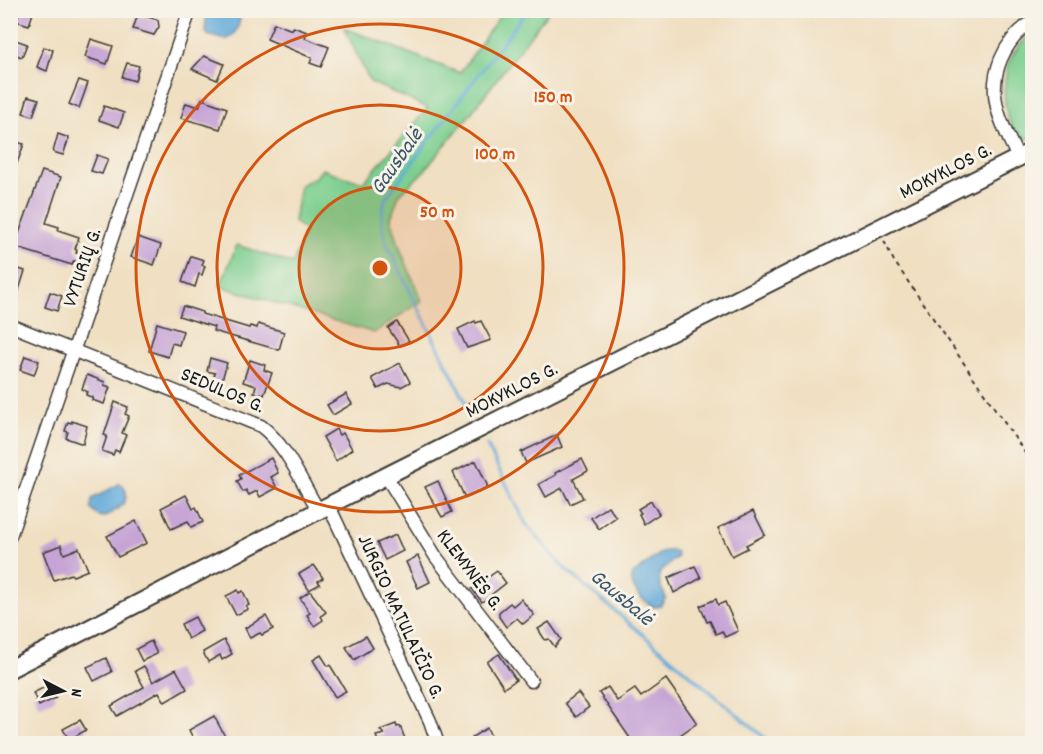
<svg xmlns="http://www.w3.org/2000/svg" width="1043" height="754" viewBox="0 0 1043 754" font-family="Dekko,sans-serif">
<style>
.green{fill:#7dcf90;stroke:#4c7656;stroke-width:1.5}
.water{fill:#64aada;stroke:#40637b;stroke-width:1.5}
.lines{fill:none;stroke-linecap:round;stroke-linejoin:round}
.stream{stroke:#64aada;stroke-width:3}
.building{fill:#c6a4d5}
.street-casing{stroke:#3c3935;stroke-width:15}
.secondary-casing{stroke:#3c3935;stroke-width:20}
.path{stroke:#3c3935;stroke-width:2;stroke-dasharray:4.5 4.5;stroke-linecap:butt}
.street{stroke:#fff;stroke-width:12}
.secondary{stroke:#fff;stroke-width:16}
.ring{fill:none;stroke:#d4530e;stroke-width:3}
.labels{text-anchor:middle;stroke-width:6;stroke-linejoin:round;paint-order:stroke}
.street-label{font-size:21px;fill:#1c1c1c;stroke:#f7f3e8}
.water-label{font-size:22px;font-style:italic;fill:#395568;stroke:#f7f3e8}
.centre{fill:#d4530e;stroke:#f7f3e8;stroke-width:3}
.ring-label{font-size:18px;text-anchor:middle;font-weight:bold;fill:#d4530e;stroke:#f7f3e8;stroke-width:6;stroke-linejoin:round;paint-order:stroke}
</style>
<rect width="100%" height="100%" fill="#f7f3e8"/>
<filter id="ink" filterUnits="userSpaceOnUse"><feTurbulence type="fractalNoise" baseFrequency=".0167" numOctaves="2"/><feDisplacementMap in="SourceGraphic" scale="12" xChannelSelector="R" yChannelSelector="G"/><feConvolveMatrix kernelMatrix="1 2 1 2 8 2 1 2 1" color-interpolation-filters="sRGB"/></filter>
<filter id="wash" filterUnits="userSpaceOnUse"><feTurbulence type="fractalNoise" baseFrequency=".008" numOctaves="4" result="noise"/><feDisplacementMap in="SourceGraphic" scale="24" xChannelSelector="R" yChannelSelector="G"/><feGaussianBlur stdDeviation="1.35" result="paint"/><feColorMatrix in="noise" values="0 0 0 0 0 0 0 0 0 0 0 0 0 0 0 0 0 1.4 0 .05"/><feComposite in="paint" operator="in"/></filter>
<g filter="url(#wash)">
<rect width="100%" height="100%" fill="#f0dfc1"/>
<!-- green -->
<g class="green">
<path d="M503,11H549L468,117L424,171L399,195L391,218L401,251L422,301L374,333L220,286L237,245L293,264L305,230L294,222L300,185L316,177L322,169L363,183L428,108L370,82L344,28L460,73Z"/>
<path d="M1032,32V139C1000,139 1000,79 1011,58C1016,48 1024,40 1032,32Z"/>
</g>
<!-- water -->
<g class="water">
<path d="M207,11H240C241,22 237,35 226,40L208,35L205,31Z"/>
<path d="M119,484L123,485C133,502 118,509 105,517L98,516L91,509L92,499Z"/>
<path d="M669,550L676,552L677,557L659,573L660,585L666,598L660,606L655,607C644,603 628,587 632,575L659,554Z"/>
</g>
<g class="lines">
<!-- stream -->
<g class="stream">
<path d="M470,411L388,247C381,229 380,217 385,199L527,10"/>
<path d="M487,445L526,524L563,567L772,744"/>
</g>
</g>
<g id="blocks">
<!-- building -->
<g class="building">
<path d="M20,10H34L29,25L16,21Z"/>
<path d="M138,14L158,20L159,27L154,35L133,29Z"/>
<path d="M274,23L292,30L293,27L307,32L305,38L329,47L321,67L310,63L312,58L267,39Z"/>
<path d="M10,38L27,44L22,57L10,53Z"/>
<path d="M91,39L113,46L107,64L85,57Z"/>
<path d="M44,47L53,50L47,71L37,67Z"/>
<path d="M204,56L224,64L217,80L192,69Z"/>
<path d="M127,63L139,66L135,81L122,77Z"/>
<path d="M79,80L88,83L79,108L69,104Z"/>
<path d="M28,96L39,99L33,116L23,113Z"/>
<path d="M202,99L227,108L220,129L181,118L186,103L199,107Z"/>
<path d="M104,106L124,113L119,127L99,120Z"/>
<path d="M58,134L69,138L63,155L53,152Z"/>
<path d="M12,141L24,144L12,177H10Z"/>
<path d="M97,155L108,159L102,174L91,171Z"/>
<path d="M42,171L61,177L46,223L59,227L58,230L79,237L75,249L77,250L76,253L83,255L80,263L74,261L72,265L14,247Z"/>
<path d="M138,237L161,245L154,265L131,257Z"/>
<path d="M191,256L204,260L202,265L205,266L202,275L199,274L195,287L182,282Z"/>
<path d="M16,268L25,271L18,293L10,290V283Z"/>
<path d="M50,292L62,296L57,311L45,307Z"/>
<path d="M183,306L202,312V314L249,328L250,326L257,328L258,324L284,332L279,350L213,331L214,327L179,316Z"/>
<path d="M475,321L476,323L481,321L491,340L467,348L458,329Z"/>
<path d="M397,322L409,341L400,346L388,328Z"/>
<path d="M157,323L183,331L179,345L172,343L168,357L149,351Z"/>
<path d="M25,356L39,361L34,375L20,370Z"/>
<path d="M210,358L227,363L221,383L213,380L215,373L207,371Z"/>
<path d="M250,360L265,365L264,370L272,373L264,395L254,392L256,386L243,382Z"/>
<path d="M400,363L410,382L401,387L388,384L378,389L372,378Z"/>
<path d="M87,375L105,382L104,385L110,387L104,404L92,400L93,398L86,395L88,392L82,389Z"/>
<path d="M346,394L352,404L333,415L327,405Z"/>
<path d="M115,402L128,407L125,414L129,416L122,433L126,435L119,452L115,450L113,455L102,451L107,436L104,435Z"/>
<path d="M72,421L87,426L83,444L66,438L68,432L65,431L68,422L72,423Z"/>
<path d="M336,429L339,435L343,433L352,449L336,461L323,437Z"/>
<path d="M557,435L562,447L526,463L521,452Z"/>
<path d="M271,458L278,473L271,477L277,488L260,497L257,491L249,495L246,490L243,492L237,481L241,479L239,475Z"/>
<path d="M582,459L588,471L573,479L583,498L570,504L562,488L546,497L539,484L556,475L555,473Z"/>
<path d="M476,461L488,487L465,498L453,472Z"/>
<path d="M438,481L452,512L442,517L425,487Z"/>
<path d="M186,495L193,509L196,507L203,522L191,527L188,521L171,529L161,508Z"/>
<path d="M651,501L659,514L644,524L639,514L641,513L638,509Z"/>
<path d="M608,506L616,517L599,529L591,518Z"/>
<path d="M753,511L765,535L746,545L748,548L732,556L718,528Z"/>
<path d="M136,521L147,543L118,557L107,536Z"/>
<path d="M396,535L403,551L385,560L377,543Z"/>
<path d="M61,545L64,554L79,548L88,570L73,576L71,574L54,580L43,552Z"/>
<path d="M418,556L430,582L418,588L406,562Z"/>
<path d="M314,565L323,578L318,581L320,584L309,590L299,574Z"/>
<path d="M695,566L701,578L674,593L668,578Z"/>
<path d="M497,571L506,583L482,602L472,589Z"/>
<path d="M238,590L239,593L243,591L249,605L246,606L248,609L236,615L226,596Z"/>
<path d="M310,591L326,612L321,616L323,620L314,626L307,615L310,613L300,598Z"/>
<path d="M521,599L534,615L523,624L517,618L506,627L499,617V612L510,603L513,606Z"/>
<path d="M716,599L718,605L725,602L738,631L725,637L722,631L716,634L710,621L707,622L700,606Z"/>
<path d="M266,616L273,629L262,635L260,633L250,638L245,628Z"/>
<path d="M195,617L202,631L188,639L181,624Z"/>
<path d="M549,622L561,639L555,647L549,639L545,640L538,629Z"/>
<path d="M366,636L373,648L354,660L346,647Z"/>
<path d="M224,640L232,654L222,660L220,655L208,662L203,652Z"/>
<path d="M151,641L157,654L142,661L136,649Z"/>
<path d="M499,654L516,680L504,688L487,662Z"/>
<path d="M321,655L328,666L330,665L346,691L335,697L313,660Z"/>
<path d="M106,658L112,672L94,681L87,667Z"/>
<path d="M144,666L153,682L176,669L187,689L165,702L159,692L117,716L111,706L144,687L135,671Z"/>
<path d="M666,679L697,723L667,744H634L599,693L608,687L617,701L635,689L641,697Z"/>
<path d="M49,685L56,698L39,706L33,693Z"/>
<path d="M578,693L589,707L576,717L565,703Z"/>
<path d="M214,716L229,744H196L189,730Z"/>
<path d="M80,720L86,730L69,740L63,729Z"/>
<path d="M396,724L397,727L400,726L407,744H379L376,736L384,734L380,730Z"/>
<path d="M487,728L495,744H475L472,737Z"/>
</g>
</g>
</g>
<g filter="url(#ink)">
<use href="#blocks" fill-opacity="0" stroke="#3c3935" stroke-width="1.5"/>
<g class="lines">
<!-- street casing -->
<g class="street-casing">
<g id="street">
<path d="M1018,158C1011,142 1001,125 997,107C989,74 1004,40 1032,22"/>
<path d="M10,325L261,426C288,447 301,482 319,511"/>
<path d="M386,476L436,557L531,681"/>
<path d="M329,506L430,721L438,744"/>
<path d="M10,536L190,10"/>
</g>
</g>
<!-- secondary casing -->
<g class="secondary-casing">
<path id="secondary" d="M10,669L386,476L1032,151"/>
</g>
<!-- path -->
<g class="path">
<path d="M884,241L894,261L1032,463"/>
<path d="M1032,744V741"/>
</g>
<!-- street -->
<use href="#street" class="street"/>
<!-- secondary -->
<use href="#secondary" class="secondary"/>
</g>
</g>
<!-- distance rings -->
<circle cx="380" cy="268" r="81" fill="#d4530e" fill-opacity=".12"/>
<g class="ring">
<circle cx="380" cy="268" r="81"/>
<circle cx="380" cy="268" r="163"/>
<circle cx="380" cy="268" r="244"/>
</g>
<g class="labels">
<!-- street labels -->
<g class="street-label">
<text transform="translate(945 170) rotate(-27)" y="7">MOKYKLOS G.</text>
<text transform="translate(81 267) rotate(-71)" y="7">VYTURIŲ G.</text>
<text transform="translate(223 389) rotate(23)" y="7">SEDULOS G.</text>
<text transform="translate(511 389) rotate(-27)" y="7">MOKYKLOS G.</text>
<text transform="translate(471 569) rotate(53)" y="7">KLEMYNĖS G.</text>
<text transform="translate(402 616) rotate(65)" y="7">JURGIO MATULAIČIO G.</text>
</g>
<!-- water labels -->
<g class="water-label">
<text transform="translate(395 160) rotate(-55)" y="8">Gausbalė</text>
<text transform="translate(623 596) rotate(40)" y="8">Gausbalė</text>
</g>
</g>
<circle cx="380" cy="268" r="9" class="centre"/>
<g class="ring-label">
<text x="553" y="102">150 m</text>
<text x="495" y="159">100 m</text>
<text x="437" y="217">50 m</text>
</g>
<!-- margin -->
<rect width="1043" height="754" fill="none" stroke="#f7f3e8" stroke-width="36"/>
<!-- north arrow -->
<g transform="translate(63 691) rotate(97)" stroke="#f7f3e8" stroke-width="4.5" paint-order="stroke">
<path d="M0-4.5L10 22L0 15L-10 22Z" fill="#1c1c1c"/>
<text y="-9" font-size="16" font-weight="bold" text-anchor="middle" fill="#1c1c1c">N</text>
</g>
</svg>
